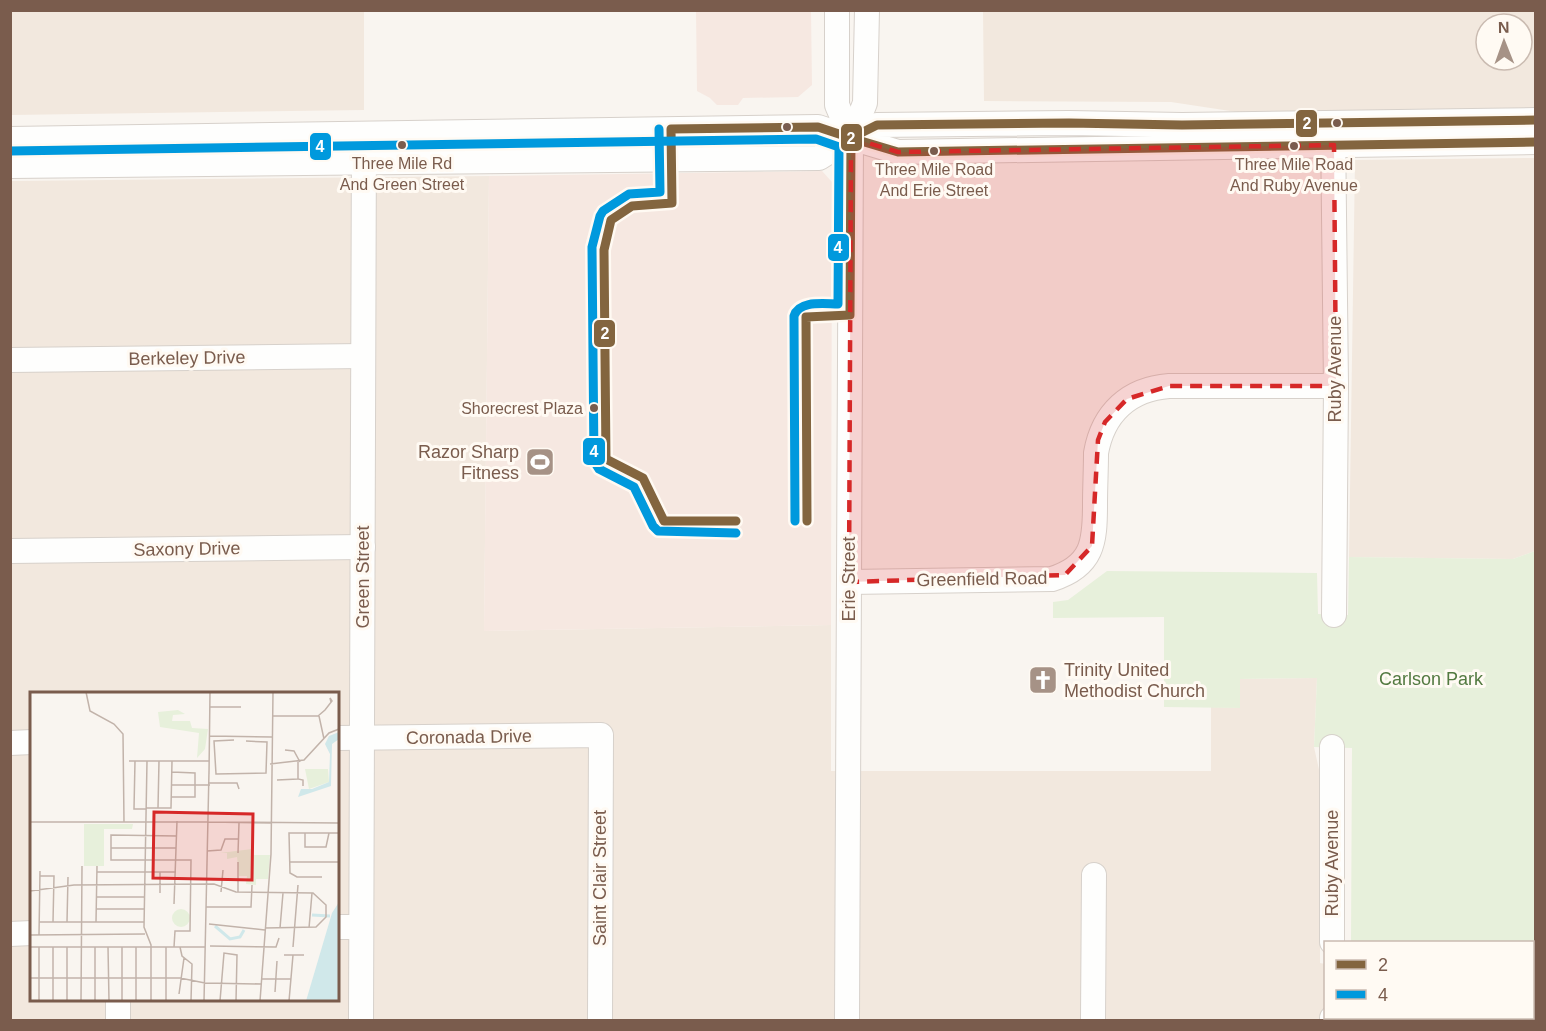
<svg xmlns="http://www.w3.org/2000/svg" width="1546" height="1031" viewBox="0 0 1546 1031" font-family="Arial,sans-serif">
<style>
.residential{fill:#f2e8de;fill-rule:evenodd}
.commercial{fill:#f6e8e1}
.green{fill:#e7f0db}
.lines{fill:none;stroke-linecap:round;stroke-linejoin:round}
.minor-casing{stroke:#d7d1cb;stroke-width:26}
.minor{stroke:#fefefd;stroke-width:24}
.bus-1-casing{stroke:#fffaf3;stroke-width:14}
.bus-2-casing{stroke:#fffaf3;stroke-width:14}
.bus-1{stroke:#83653f;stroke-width:9}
.bus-2{stroke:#09d;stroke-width:9}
.marked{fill:#d62828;fill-opacity:0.2;stroke:#d62828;stroke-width:4.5;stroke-dasharray:12 8;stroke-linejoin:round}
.bus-dot{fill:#7a5c4d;stroke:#fffaf3;stroke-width:2}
.labels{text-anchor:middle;stroke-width:6;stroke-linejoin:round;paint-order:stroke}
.bus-label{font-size:16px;fill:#7a5c4d;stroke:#fffaf3}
.street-label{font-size:18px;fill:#7a5c4d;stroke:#fffaf3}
.poi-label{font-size:18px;fill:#7a5c4d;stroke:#fffaf3;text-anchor:end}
.park-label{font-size:18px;fill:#537a41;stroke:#fffaf3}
.inset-river{fill:none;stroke:#d0e8ea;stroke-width:3}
.inset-road{fill:none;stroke:#c2b3aa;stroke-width:1.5}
.view{fill:#d62828;fill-opacity:0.15;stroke:#d62828;stroke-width:3}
.inset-edge{fill:none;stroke:#7a5c4d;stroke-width:3}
.line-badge{stroke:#fffaf3;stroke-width:2}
.badge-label{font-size:16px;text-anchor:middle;font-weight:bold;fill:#fff}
</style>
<rect width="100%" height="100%" fill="#f9f5f0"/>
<!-- residential -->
<g class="residential">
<path d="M10,11H364V110L11,115Z"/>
<path d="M983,11H1535V115L1250,114L1171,102L984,101ZM1486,24H1522V60H1486Z"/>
<path d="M1535,158V551L1513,559L1349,557L1355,160Z"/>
<path d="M489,176L484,631L831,625V771H1211V707L1240,708V679L1317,678L1314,747L1320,774V963L1325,964L1326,1018H1470V1020H11L10,181ZM32,694H338V1000H32Z"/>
</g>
<!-- commercial -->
<g class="commercial">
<path d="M696,11H811L812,85L798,97L743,98L738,105H717L710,98L697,91Z"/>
<path d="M822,171L832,182L831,625L484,631L489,176Z"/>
</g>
<!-- green -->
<path class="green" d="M1535,551V1020H1470V1018H1532V942H1351L1352,748L1314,747L1317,678L1240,679V708L1164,707V617L1053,618V602L1068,600L1107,571L1317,573L1318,614L1348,615L1349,557L1513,559Z"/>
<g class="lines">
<!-- minor casing -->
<g class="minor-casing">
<g id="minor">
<path d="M837,10V105L851,138L847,1020"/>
<path d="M1536,120L1182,125L1069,123L877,125L851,138L898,152L1536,142"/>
<path d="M1333,128L1336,386L1334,615"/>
<path d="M851,138L865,103L867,10"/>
<path d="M10,139L818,127L851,138"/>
<path d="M10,166L819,158L851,138"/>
<path d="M10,360L363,356"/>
<path d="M10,551L363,547"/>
<path d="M849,582L1052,579C1093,566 1095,542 1095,505C1095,487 1096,470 1096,453C1103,413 1129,389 1169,386H1336"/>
<path d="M338,738L601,735L600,1020"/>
<path d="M10,743L32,742"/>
<path d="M338,927H361"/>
<path d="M10,934L32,933"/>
<path d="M1332,942V747"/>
<path d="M118,1020V1000"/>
<path d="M361,1020L364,134"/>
<path d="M1093,1020L1094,875"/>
<path d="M1332,1020V1018"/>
</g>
</g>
<!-- minor -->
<use href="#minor" class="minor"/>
<!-- bus-1 casing -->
<g class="bus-1-casing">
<g id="bus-1">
<path d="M1536,120L1182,125L1069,123L877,125L851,138L898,152L1536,142"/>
<path d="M736,521H664L643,478L606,459L604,250L611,220L632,206L672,203L671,129L818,127L851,138L850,315L806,317L807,521"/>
</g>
</g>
<!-- bus-2 casing -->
<g class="bus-2-casing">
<g id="bus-2">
<path d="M659,129L660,192L629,194L603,211L600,216L592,247L594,461L599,469L634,487L653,526L658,531L736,533"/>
<path d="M10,151L816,139L839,147L838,304C824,304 799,300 794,316L795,521"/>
</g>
</g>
<!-- bus-1 -->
<use href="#bus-1" class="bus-1"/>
<!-- bus-2 -->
<use href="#bus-2" class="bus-2"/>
</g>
<!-- marked area -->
<path class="marked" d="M851,138L898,152L1334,145L1336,386H1169L1127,399L1105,422L1098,440L1092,546L1065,575L849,582Z"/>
<!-- icons -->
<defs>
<g id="stadium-square" transform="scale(1.5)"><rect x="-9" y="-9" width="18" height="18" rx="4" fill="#a69286" stroke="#fffaf3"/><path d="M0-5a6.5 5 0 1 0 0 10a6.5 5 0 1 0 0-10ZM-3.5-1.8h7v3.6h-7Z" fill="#fff"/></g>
<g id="church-square" transform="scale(1.5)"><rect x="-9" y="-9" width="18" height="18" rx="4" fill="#a69286" stroke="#fffaf3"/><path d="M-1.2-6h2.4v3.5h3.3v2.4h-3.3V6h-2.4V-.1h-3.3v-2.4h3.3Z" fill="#fff"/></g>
</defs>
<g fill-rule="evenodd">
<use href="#stadium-square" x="540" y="462"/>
<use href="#church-square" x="1043" y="680"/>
</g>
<!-- markers -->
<g class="bus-dot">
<circle cx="1337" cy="123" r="5"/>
<circle cx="787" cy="127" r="5"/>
<circle cx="402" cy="145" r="5"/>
<circle cx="1294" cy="146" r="5"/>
<circle cx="934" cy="151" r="5"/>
<circle cx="594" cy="408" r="5"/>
</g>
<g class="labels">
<!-- bus labels -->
<g class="bus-label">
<text x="402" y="169">Three Mile Rd<tspan x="402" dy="21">And Green Street</tspan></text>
<text x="1294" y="170">Three Mile Road<tspan x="1294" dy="21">And Ruby Avenue</tspan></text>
<text x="934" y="175">Three Mile Road<tspan x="934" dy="21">And Erie Street</tspan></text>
<text x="583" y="414" text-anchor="end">Shorecrest Plaza</text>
</g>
<!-- street labels -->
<g class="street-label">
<text transform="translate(187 358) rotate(-1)" y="6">Berkeley Drive</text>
<text transform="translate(1335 369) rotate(-90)" y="6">Ruby Avenue</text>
<text transform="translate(187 549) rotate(-1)" y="6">Saxony Drive</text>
<text transform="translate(363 577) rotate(-90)" y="6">Green Street</text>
<text transform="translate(849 579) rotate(-90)" y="6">Erie Street</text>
<text transform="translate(982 579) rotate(-1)" y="6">Greenfield Road</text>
<text transform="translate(469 737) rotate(-1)" y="6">Coronada Drive</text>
<text transform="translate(1332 863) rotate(-90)" y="6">Ruby Avenue</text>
<text transform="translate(600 878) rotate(-90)" y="6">Saint Clair Street</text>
</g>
<!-- poi labels -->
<g class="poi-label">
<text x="519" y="458">Razor Sharp<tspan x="519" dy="21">Fitness</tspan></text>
<text x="1064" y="676" text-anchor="start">Trinity United<tspan x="1064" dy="21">Methodist Church</tspan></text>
</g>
<!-- park labels -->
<g class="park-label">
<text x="1431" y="685">Carlson Park</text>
</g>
</g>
<!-- overview -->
<g transform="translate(30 692)">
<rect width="309" height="309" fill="#f9f5f0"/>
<path d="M148,18L155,22L143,23L142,29H160L162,36L178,37L175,57L167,66L169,41L130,35L128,20ZM275,77H298L299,90L279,97ZM54,132H103L102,137H74V174H54ZM222,157L224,163H240L238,187H226V193L216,192L217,184H209L207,165L197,167V161H190ZM142 226a9 9 0 1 1 18 0a9 9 0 1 1-18 0Z" fill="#e7f0db"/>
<path d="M309,40V47L302,52L301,94L268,105L271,97H282L299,90L300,62L295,52L299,44ZM309,210V309H276L302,221Z" fill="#d0e8ea"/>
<path class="inset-river" d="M282,223L300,224M185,234L200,247L210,245L214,238"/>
<path class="inset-road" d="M56,0L60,19L84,32L93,42L94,130M180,15H211M242,24H289L294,47M288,24L295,18L302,9L300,6L301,10M180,44L242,45M204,48L184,49L186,82L236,81L237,50L216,49M255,58L264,59L270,70M99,69H179M105,69L104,117H116M117,69L114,235L121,253V309M268,70V87L273,88V94M240,72L274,68L299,41L309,37M179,82L180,0M247,88L268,87M178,91H207L209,97M141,93H180M141,105H165V81L142,80M116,116H141L142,69M128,116L129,69M0,130H178M241,131L178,130L309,131M275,141V155H296L299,141M81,156H146M177,159L191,158L195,147H209M208,161L209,131M259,170H309M67,180H146M10,184H24L23,230M292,185H267L260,181L259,141H309M0,199L44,193L184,192L206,200L283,201L296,213V225L286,235L235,236M191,200L193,178M208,200V170M130,201V180M66,205H114M144,212L147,129M176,215H221L222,193M66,217H114M9,230H114M37,230L38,185M66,230L67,174M179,232L235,238M250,236L253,201M279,236L282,201M0,243L115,242M9,243L10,179M180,254L246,255L249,246M0,255H51M9,255V309M23,255V309M37,255V309M51,255H175M65,255V309M78,255L79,309M92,255V309M106,255V309M136,255V309M144,255L145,239H160L161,168H81V143L147,144M150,255L152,264L162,272L161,309M263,255L268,193M254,263H274M0,286H150L175,291M231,287H261M175,291L231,292M245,300L247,269M149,302L154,266M51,309L52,174M174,309L179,79M190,309L194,261L207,263L206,309M230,309L241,162L243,0M259,309L263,263"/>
<path class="view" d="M124,120L223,122L222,188L123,186Z"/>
<rect width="309" height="309" class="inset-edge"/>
</g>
<g class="line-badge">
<rect x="1295" y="109" width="23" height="29" rx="6" fill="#83653f"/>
<rect x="840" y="123" width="23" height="29" rx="6" fill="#83653f"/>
<rect x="309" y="132" width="23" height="29" rx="6" fill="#09d"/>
<rect x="827" y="233" width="23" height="29" rx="6" fill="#09d"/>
<rect x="593" y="319" width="23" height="29" rx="6" fill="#83653f"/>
<rect x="582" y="437" width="24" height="29" rx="6" fill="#09d"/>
</g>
<g class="badge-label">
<text x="1307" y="129">2</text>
<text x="851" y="144">2</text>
<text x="320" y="152">4</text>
<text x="838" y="253">4</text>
<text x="605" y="339">2</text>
<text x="594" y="457">4</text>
</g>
<!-- border -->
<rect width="1546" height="1031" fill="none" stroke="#7a5c4d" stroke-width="24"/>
<!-- legend -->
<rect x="1324" y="941" width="210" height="78" fill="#fffaf3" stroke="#cabbb1" stroke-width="1.5"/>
<rect x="1336" y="960" width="30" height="9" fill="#83653f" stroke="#cabbb1" stroke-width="1.5"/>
<text x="1378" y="971" font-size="18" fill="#7a5c4d">2</text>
<rect x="1336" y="990" width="30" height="9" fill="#0099dd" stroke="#cabbb1" stroke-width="1.5"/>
<text x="1378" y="1001" font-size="18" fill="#7a5c4d">4</text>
<!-- north arrow -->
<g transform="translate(1504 42) rotate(359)"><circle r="28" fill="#fffaf3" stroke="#cabbb1" stroke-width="1.5"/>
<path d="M0-4.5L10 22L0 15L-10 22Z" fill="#a69286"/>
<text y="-9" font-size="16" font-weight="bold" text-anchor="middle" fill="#7a5c4d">N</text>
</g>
</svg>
